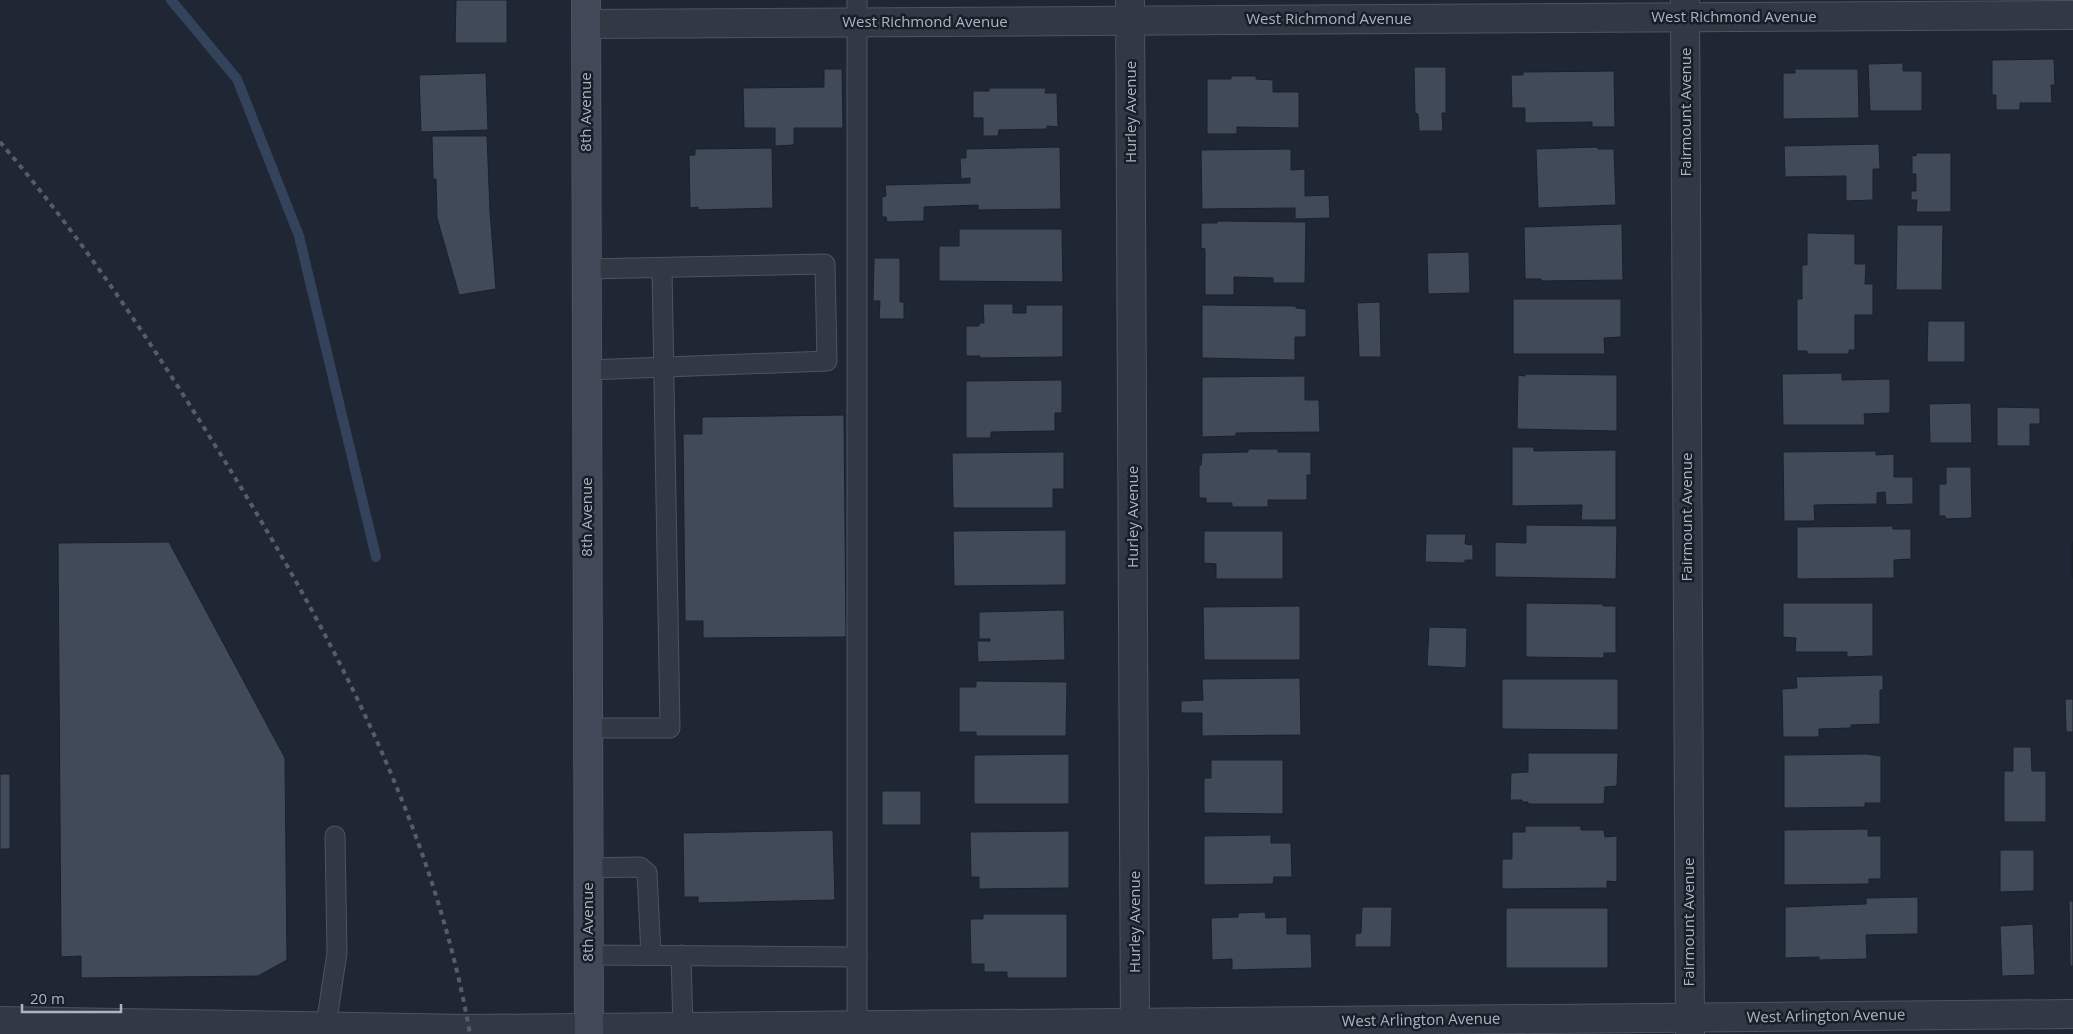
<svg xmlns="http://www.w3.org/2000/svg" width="2073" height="1034" viewBox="0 0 2073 1034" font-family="'Open Sans',sans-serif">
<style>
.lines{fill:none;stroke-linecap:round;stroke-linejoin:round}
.stream{stroke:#33435b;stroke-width:10}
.building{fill:#414a58;stroke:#1a212b}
.service-casing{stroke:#4d5460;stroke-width:21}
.minor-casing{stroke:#4d5460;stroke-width:30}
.secondary-casing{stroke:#4d5460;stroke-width:30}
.service{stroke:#333944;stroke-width:19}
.minor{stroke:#333944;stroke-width:28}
.secondary{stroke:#414857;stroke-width:28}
.rail{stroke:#555d6b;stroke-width:4;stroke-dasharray:5 5;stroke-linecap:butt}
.labels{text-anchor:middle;stroke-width:5;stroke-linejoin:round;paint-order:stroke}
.street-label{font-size:15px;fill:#acb4c2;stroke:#181f29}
</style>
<rect width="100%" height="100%" fill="#202734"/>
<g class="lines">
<!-- stream -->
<path class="stream" d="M171,0L237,79L299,236L376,557"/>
</g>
<!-- building -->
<g class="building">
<path d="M456,0H507V43H455Z"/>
<path d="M2054,59L2055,85H2051L2052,103H2020V110H1996V95H1992V60Z"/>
<path d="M1903,63V71H1922V111H1870L1868,64Z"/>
<path d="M1414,67H1446V113H1442L1443,131H1419L1418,114L1415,113Z"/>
<path d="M824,69H842L843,128H794V145L775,146V128H744L743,88L824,87Z"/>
<path d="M1795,69H1858L1859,118L1783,119V73H1795Z"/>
<path d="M1614,71L1615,127H1592V122L1525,123V108H1512L1511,75H1523V72Z"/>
<path d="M486,73L488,130L421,132L419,75Z"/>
<path d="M1231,76H1256V79L1273,80V92H1299V128L1237,127V134H1207V79H1231Z"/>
<path d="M989,88H1046L1045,93H1057L1058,127L1047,126V129L999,130L998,136H983V118H973V91H989Z"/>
<path d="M432,136H487L490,211L496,289L459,295L437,218L436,179H433Z"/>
<path d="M1879,144L1880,169H1873V200L1846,201V176L1785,177L1784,146Z"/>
<path d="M1060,147L1061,209L978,210V205L924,207V221L887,222L886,217H882V197L886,196L885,185L970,183V178L961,179L960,158H966V149Z"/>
<path d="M1598,147V149H1614L1616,205L1538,208L1536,149Z"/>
<path d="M772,148L773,208L698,210V207L690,208L689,155H695V149Z"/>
<path d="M1291,149V170L1305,169V196L1329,195L1330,218L1295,219V208L1202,209L1201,150Z"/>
<path d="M1916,153H1951V212H1916L1917,200H1911V191H1916V174H1912V155L1916,156Z"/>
<path d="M1217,221L1306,222L1305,283H1273V278L1234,277V295H1205V249L1201,248V223H1217Z"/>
<path d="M1622,224L1623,280L1541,281V279H1525L1524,227Z"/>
<path d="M1897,225H1943L1942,290H1896Z"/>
<path d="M959,229H1062L1063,282L939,281V246H959Z"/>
<path d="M1807,233L1855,234V264H1866L1865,284H1873V315H1855V350H1849V354H1807V351H1797V299H1802V265H1807Z"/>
<path d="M1469,252L1470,293L1428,294L1427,253Z"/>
<path d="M874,258H900V302H904V319H879L880,301H873Z"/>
<path d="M1513,299H1621V337L1604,338L1605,354H1513Z"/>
<path d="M1380,302L1381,357H1359L1357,303Z"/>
<path d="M983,304H1013V313H1026V305H1063V357L980,358V356H966V326H979V323H984Z"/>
<path d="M1202,305L1296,306V308L1306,309V337H1295V360L1202,358Z"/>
<path d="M1928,321H1965V362H1927Z"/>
<path d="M1842,373V380L1890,379V413L1864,414L1865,425H1783L1782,374Z"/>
<path d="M1525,374L1617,375V431L1517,429L1518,375L1525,376Z"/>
<path d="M1305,376V400H1319L1320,432L1236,433V436L1202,437V377Z"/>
<path d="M1062,380V413H1055V431L991,432V438H966V381Z"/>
<path d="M1971,403L1972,443H1930L1929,404Z"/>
<path d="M1997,407L2040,408V424H2030V446H1997Z"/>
<path d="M844,415L846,637L703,638V621H685L683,434H702V417Z"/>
<path d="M1512,447H1534V451L1616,450V520H1581L1582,505L1512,506Z"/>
<path d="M1248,449H1278V452H1311V475H1307V500H1268V507H1232V503H1206V498H1199V465H1201L1202,453L1248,452Z"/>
<path d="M1876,451V455L1894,454V477H1913V504L1886,505L1885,492L1877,493V504L1814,505L1815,521H1784L1783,452Z"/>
<path d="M1064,452V489H1053V508H953L952,453Z"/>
<path d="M1946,467H1971L1972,518L1945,519V516H1939V484H1946Z"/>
<path d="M1526,525L1617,526L1616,579L1495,577V542L1526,543Z"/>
<path d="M1893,526V529H1911V559L1894,560V578L1797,579V527Z"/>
<path d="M1066,530V585L954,586L953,531Z"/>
<path d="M1204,531H1283V579H1216V564L1204,563Z"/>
<path d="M1426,534H1466L1465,544L1473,545V560H1465V563L1425,562Z"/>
<path d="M169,542L285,758L287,960L258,976L81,978V956L61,957L58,543Z"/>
<rect x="2072" y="542" width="1" height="36"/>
<path d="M1526,603L1603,604V606H1616V653H1604V658L1526,657Z"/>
<path d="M1783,603H1873V656L1847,657V652H1795L1796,638L1783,637Z"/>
<path d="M1300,606V660H1204L1203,607Z"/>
<path d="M1064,610L1065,660L978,662L977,641H990V639H979V612Z"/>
<path d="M1429,627L1467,628L1466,668L1427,666Z"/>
<path d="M1883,675V690H1880V724L1851,725V728L1819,729V737H1783L1782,689L1797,688L1796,677Z"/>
<path d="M1300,678L1301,735L1202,736V713H1181V701L1203,700L1202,679Z"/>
<path d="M1502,679H1618V730L1502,729Z"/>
<path d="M976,681L1067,682L1066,736H976V732H959V687H976Z"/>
<path d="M2065,699H2073V732H2066Z"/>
<path d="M2013,747H2031L2032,771H2046V822H2004V771H2013Z"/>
<path d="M1528,753H1618L1617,786L1605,787L1604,804H1528V802H1522V800H1510L1511,773L1528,772Z"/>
<path d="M1069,754V804H974V755Z"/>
<path d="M1866,754L1881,756V803H1865V807L1784,808V755Z"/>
<path d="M1211,760H1283V814L1204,813V778H1211Z"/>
<rect x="0" y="774" width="10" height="75"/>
<rect x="882" y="791" width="39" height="34"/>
<path d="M1525,826H1581V830H1604L1605,837L1617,836V882L1607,881V888L1502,889V859H1512V832H1525Z"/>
<path d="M1868,829V836H1881V879H1869V884L1784,885V830Z"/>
<path d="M833,830L835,900L698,903V897H684L683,833Z"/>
<path d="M1069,831V888L979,889V877H971L970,832Z"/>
<path d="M1271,835V843H1291L1292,877H1274L1273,884L1204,885V836Z"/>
<path d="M2000,850H2034V891L2000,892Z"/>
<path d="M1918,897V934L1866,935L1867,959L1819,960V957L1785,958V907L1866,904V898Z"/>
<path d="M2069,901H2073V966H2070Z"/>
<path d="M1362,907H1392L1391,947H1355V934L1361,933Z"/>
<rect x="1506" y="908" width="102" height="60"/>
<path d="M1265,912L1266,918L1287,917V934H1311L1312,968L1232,970V959L1212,960L1211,918L1238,917V913Z"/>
<path d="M983,914H1067V978H1007V972H984V964H971L970,919H983Z"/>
<path d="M2033,924L2035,975L2002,976L2000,926Z"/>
</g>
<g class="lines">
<!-- service casing -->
<g class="service-casing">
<g id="service">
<path d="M586,269L825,264L827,361L587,370"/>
<path d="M588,728H670L662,268"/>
<path d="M588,868L640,867L647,873L651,955"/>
<path d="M589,955L857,957"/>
<path d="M681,955L683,1027"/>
<path d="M326,1025L337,953L335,836"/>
<path d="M857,1025V0"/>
</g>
</g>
<!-- minor casing -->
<g class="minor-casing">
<g id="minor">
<path d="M1130,0L1135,1034"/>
<path d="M1685,0L1690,1034"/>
<path d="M586,24L2073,15"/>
<path d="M0,1021L469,1029L2073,1014"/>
</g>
</g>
<!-- secondary casing -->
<g class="secondary-casing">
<path id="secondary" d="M586,0L589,1034"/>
</g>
<!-- service -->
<use href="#service" class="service"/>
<!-- minor -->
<use href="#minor" class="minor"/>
<!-- secondary -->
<use href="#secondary" class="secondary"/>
<!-- rail -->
<path class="rail" d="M0,142C80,235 148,338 213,442C327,625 432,819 470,1034"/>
</g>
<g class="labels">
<!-- street labels -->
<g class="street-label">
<text x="1734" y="22">West Richmond Avenue</text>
<text x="1329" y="24">West Richmond Avenue</text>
<text x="925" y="27">West Richmond Avenue</text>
<text transform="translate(586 112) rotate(-90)" y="5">8th Avenue</text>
<text transform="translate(1131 112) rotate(-90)" y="5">Hurley Avenue</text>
<text transform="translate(1686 112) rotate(-90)" y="5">Fairmount Avenue</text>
<text transform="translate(587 517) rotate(-90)" y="5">8th Avenue</text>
<text transform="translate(1133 517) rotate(-90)" y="5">Hurley Avenue</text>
<text transform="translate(1687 517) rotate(-90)" y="5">Fairmount Avenue</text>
<text transform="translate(588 922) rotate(-90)" y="5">8th Avenue</text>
<text transform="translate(1135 922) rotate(-90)" y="5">Hurley Avenue</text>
<text transform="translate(1689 922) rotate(-90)" y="5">Fairmount Avenue</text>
<text transform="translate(1826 1016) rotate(-1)" y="5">West Arlington Avenue</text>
<text transform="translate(1421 1020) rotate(-1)" y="5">West Arlington Avenue</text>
</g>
</g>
<!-- scale -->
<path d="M22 1004v8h99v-8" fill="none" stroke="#acb4c2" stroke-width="2.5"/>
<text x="30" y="1004" font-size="15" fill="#acb4c2" stroke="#181f29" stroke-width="4" paint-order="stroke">20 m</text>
</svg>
